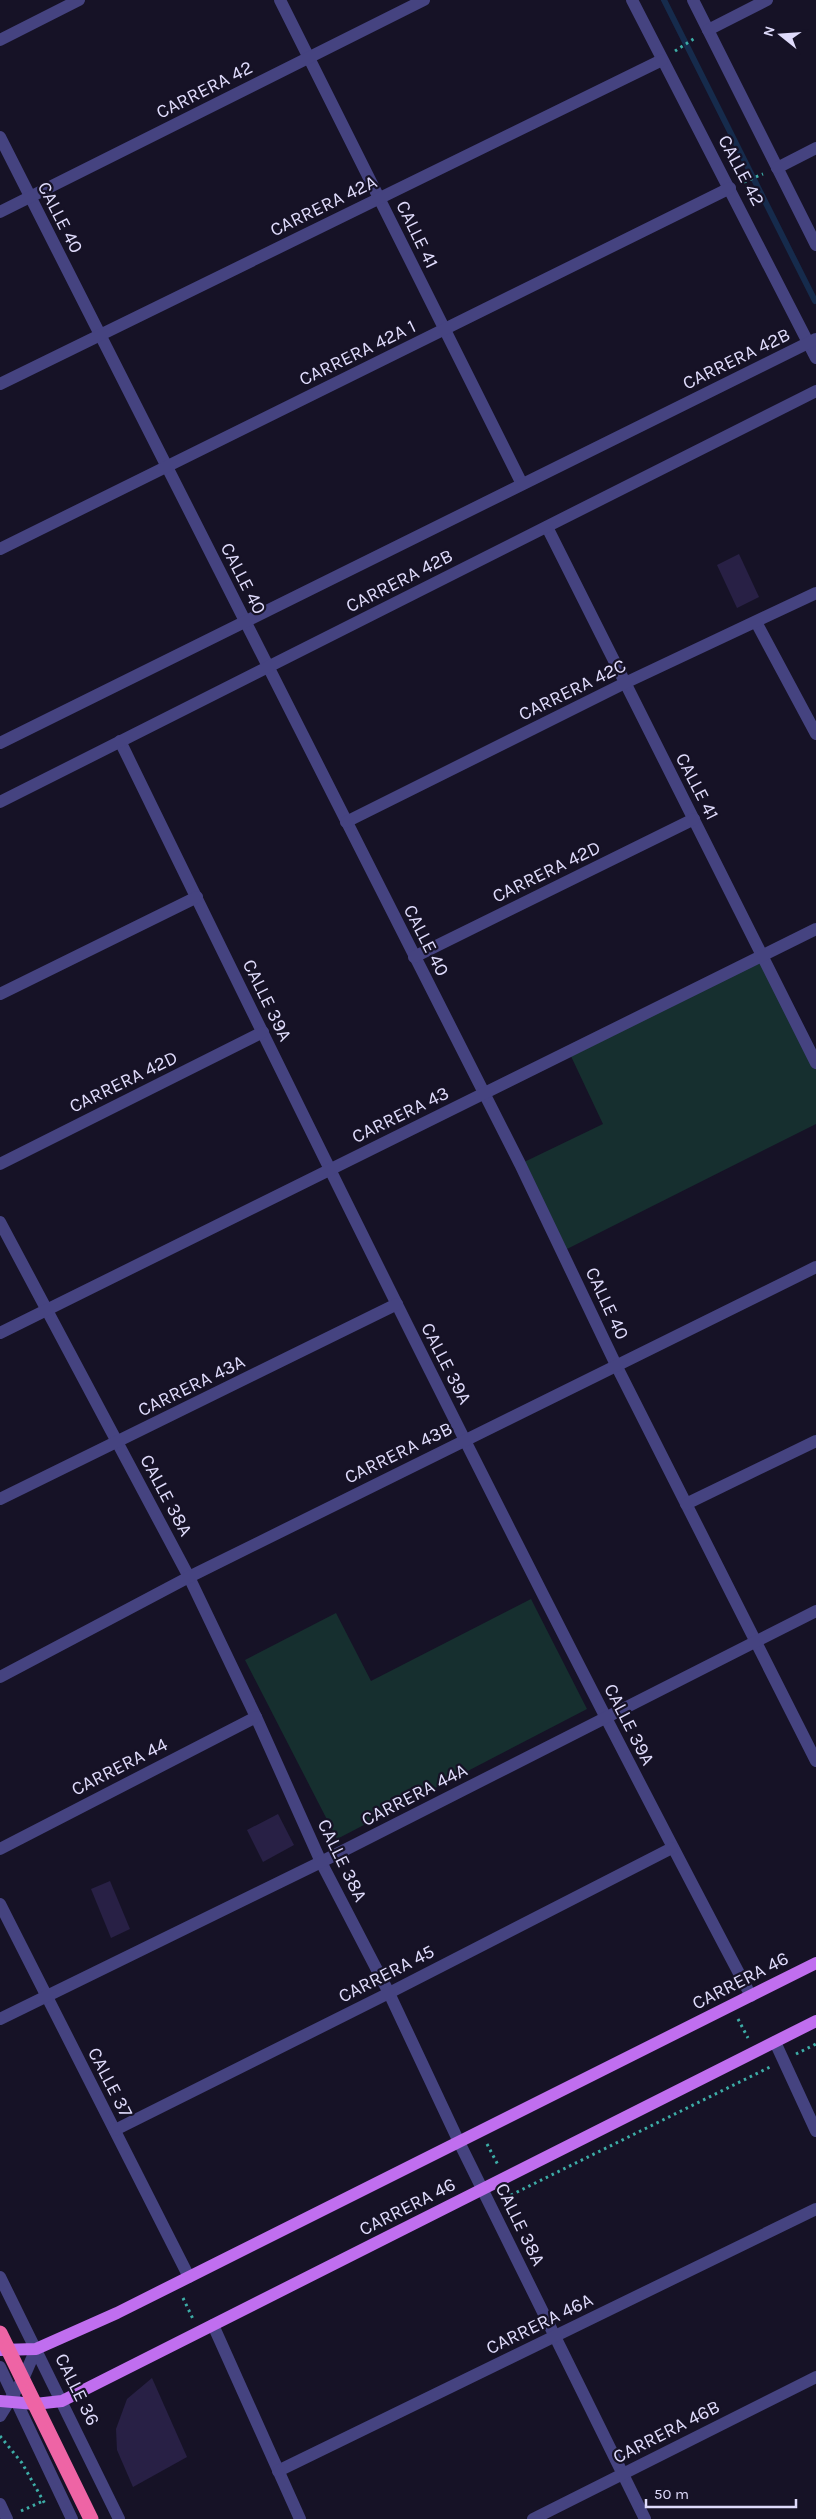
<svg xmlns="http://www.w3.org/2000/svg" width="816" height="2519" viewBox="0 0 816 2519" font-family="Karla,sans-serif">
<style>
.green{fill:#162f2f}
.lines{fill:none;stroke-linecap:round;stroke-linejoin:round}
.stream{stroke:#162b4c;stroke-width:6}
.building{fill:#282045}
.path{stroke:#3dada7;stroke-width:3;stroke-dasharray:2.5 4;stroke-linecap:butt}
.minor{stroke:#454380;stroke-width:12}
.major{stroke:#c06eef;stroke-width:12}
.highway{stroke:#ee64a5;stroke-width:15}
.labels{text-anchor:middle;stroke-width:4.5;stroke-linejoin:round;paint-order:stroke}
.street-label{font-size:19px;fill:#dfdbfb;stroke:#161226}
</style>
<rect width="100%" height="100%" fill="#161226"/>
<!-- green -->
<g class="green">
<path d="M762,956L816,1063V1124L563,1251L520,1164L603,1124L569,1052Z"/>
<path d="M531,1599L587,1709L337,1839L245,1660L336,1613L371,1681Z"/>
</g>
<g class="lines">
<!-- stream -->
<path class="stream" d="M664,0L815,301"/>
</g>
<!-- building -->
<g class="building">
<path d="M739,554L759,597L737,608L717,565Z"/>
<path d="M278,1814L294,1845L263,1862L247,1830Z"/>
<path d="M110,1881L130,1929L111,1938L91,1889Z"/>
<path d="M152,2378L187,2457L133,2487L117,2450L116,2429L127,2399Z"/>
</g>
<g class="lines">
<!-- path -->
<g class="path">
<path d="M675,51L695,38"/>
<path d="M744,182L763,174"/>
<path d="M738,2019L748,2038"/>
<path d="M796,2054L816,2044"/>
<path d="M487,2144L498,2165"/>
<path d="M505,2198L770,2067"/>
<path d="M183,2298L193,2319"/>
<path d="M85,2407L93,2422L90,2424"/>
<path d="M0,2436L22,2463L45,2504"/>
<path d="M21,2511L43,2501"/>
</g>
<!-- minor -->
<g class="minor">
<path d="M280,0L522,484"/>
<path d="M632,0L816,358"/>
<path d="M693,0L816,245"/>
<path d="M708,30L767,0"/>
<path d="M0,40L79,0"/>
<path d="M0,137L520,1164L617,1367L816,1761"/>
<path d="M777,168L816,148"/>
<path d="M0,212L424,0"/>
<path d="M0,384L662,60"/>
<path d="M547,527L816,1063"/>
<path d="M0,549L730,188"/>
<path d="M756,622L816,734"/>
<path d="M120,741C325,1162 532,1582 751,1996"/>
<path d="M0,743L816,339"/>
<path d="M0,802L816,391"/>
<path d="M346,822L625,683L816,593"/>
<path d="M414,957L694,819"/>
<path d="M0,994L197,897"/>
<path d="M0,1164L263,1032"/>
<path d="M0,1222L189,1577L256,1717L321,1862L389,1993L459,2142L645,2519"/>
<path d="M0,1333L816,929"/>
<path d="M0,1499L397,1304"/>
<path d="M686,1504L816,1441"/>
<path d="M0,1677L189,1577L816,1267"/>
<path d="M0,1849L256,1717"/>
<path d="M0,1904L189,2277"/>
<path d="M0,2019L321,1862L816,1611"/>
<path d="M775,2042L816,2131"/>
<path d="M115,2130L389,1993L672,1848"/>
<path d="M0,2277L119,2519"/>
<path d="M213,2325L300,2519"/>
<path d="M0,2367L72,2519"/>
<path d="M0,2416L23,2379L36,2349"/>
<path d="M278,2471L816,2209"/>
<path d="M0,2504L7,2519"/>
<path d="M533,2519L816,2377"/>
</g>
<!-- major -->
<g class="major">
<path d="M0,2350L36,2349L117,2313L816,1963"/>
<path d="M0,2401L35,2404L62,2401L816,2021"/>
</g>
<!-- highway -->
<path class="highway" d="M0,2333L91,2519"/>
</g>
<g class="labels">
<!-- street labels -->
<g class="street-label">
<text transform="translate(204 89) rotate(-27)" y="7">CARRERA 42</text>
<text transform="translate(742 170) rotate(62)" y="7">CALLE 42</text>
<text transform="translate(323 205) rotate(-26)" y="7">CARRERA 42A</text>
<text transform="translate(61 217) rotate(63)" y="7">CALLE 40</text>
<text transform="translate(418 234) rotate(64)" y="7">CALLE 41</text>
<text transform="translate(357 352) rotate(-26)" y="7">CARRERA 42A 1</text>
<text transform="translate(736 358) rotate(-26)" y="7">CARRERA 42B</text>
<text transform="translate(244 578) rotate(63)" y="7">CALLE 40</text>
<text transform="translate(399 580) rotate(-27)" y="7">CARRERA 42B</text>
<text transform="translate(572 689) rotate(-26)" y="7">CARRERA 42C</text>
<text transform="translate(698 786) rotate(63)" y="7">CALLE 41</text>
<text transform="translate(546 871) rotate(-26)" y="7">CARRERA 42D</text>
<text transform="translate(427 940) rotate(63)" y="7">CALLE 40</text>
<text transform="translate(268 1000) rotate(64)" y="7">CALLE 39A</text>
<text transform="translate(123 1081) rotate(-26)" y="7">CARRERA 42D</text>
<text transform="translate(400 1114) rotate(-26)" y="7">CARRERA 43</text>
<text transform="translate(608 1303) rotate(65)" y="7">CALLE 40</text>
<text transform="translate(447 1363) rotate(63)" y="7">CALLE 39A</text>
<text transform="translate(191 1385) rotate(-26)" y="7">CARRERA 43A</text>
<text transform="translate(398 1452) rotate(-26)" y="7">CARRERA 43B</text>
<text transform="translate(167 1495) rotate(62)" y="7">CALLE 38A</text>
<text transform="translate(630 1724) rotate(63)" y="7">CALLE 39A</text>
<text transform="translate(119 1766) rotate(-27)" y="7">CARRERA 44</text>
<text transform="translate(414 1794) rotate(-27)" y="7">CARRERA 44A</text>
<text transform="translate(343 1860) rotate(64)" y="7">CALLE 38A</text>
<text transform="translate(386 1973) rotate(-27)" y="7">CARRERA 45</text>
<text transform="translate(740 1980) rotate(-27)" y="7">CARRERA 46</text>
<text transform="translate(111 2082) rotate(63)" y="7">CALLE 37</text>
<text transform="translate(407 2206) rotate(-27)" y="7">CARRERA 46</text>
<text transform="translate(521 2224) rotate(64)" y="7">CALLE 38A</text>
<text transform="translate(539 2323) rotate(-26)" y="7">CARRERA 46A</text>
<text transform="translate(78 2389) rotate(64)" y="7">CALLE 36</text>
<text transform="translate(666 2431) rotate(-27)" y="7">CARRERA 46B</text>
</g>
</g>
<!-- north arrow -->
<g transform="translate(781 35) rotate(287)" stroke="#161226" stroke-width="4" paint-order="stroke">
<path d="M0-4L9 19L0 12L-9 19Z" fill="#dfdbfb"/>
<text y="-8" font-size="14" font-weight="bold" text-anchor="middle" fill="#dfdbfb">N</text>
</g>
<!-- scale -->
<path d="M646 2499v8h150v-8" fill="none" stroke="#dfdbfb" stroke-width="2.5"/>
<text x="654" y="2499" font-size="15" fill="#dfdbfb" stroke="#161226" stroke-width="4" paint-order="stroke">50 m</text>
</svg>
